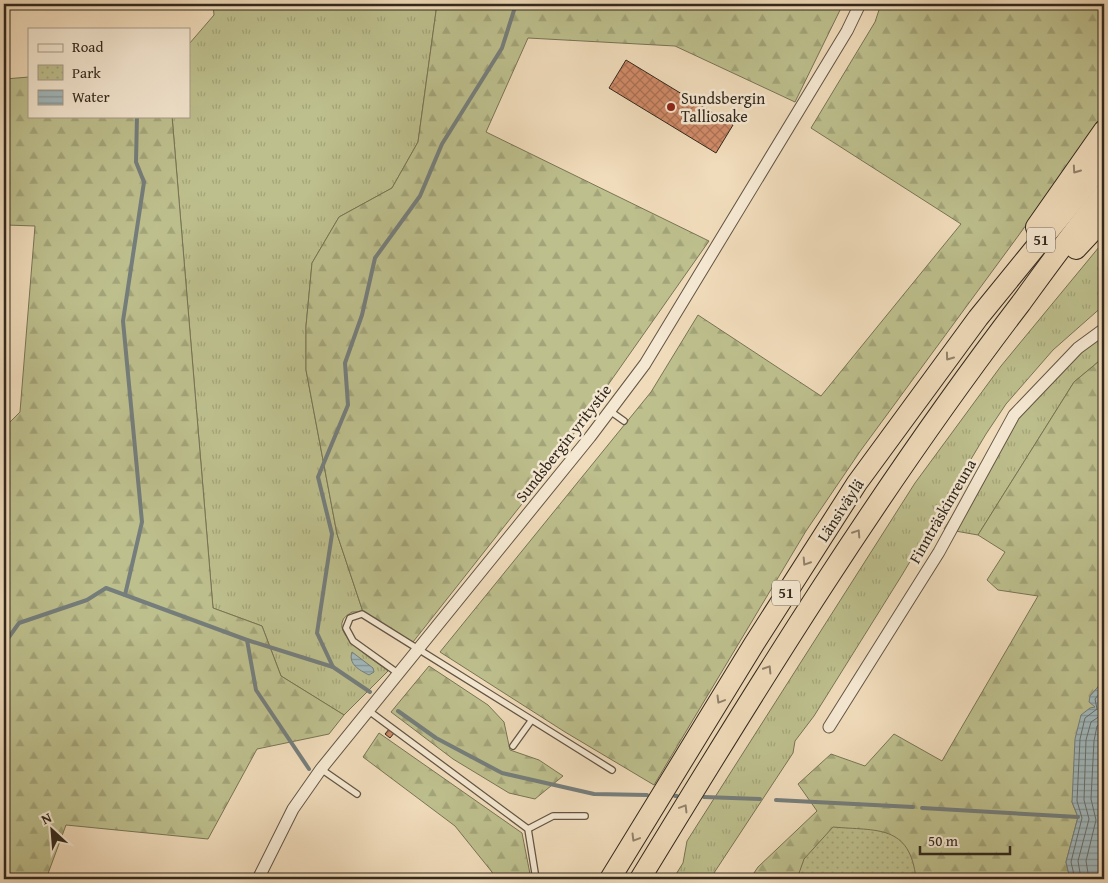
<svg xmlns="http://www.w3.org/2000/svg" width="1108" height="883" viewBox="0 0 1108 883" font-family="'Gentium Book Plus',serif">
<style>
.grass{fill:url(#grass-tufts);stroke:#787455}
.forest{fill:url(#forest-firs);stroke:#787455}
.park{fill:url(#park-dots);stroke:#787455}
.water{fill:url(#water-rules);stroke:#757e7c}
.lines{fill:none;stroke-linecap:round;stroke-linejoin:round}
.shore{stroke:#6a706c;stroke-width:1}
.stream{stroke:#757e7c;stroke-width:4}
.building{fill:url(#building-cross-hatch);stroke:#32281d}
.service-casing{stroke:#625544;stroke-width:8}
.minor-casing{stroke:#625544;stroke-width:13}
.motorway-casing{stroke:#32281d;stroke-width:22}
.service{stroke:#f5e8d2;stroke-width:5.5}
.minor{stroke:#f5e8d2;stroke-width:11}
.motorway{stroke:#f0dbba;stroke-width:20}
.oneway{stroke:#91826c}
.poi-dot{fill:#8f2418;stroke:#f5e8d2;stroke-width:2}
.labels{text-anchor:middle;stroke-width:5;stroke-linejoin:round;paint-order:stroke}
.shield{fill:#f5e8d2;stroke:#6c6253;stroke-width:1}
.shield-label{font-size:15px;font-weight:bold;fill:#32281d}
.poi-label{font-size:16px;fill:#32281d;stroke:#f5e8d2;text-anchor:start}
.street-label{font-size:16px;fill:#32281d;stroke:#f5e8d2}
</style>
<defs>
<pattern id="grass-tufts" width="24" height="20" patternUnits="userSpaceOnUse" patternTransform="scale(1.25)"><rect width="24" height="20" fill="#bdbf8d"/><path d="M3 7l-1-3M5 7V3M7 7l1-3M15 17l-1-3M17 17v-4M19 17l1-3" fill="none" stroke="#a3a479"/></pattern>
<pattern id="forest-firs" width="22" height="20" patternUnits="userSpaceOnUse" patternTransform="scale(1.25)"><rect width="22" height="20" fill="#bdbf8d"/><path d="M5 1l3.5 6h-7zM16 11l3.5 6h-7z" fill="#a3a479"/></pattern>
<pattern id="park-dots" width="8" height="8" patternUnits="userSpaceOnUse" patternTransform="scale(1.25)"><rect width="8" height="8" fill="#bdbf8d"/><path d="M2 2h.1M6 6h.1" fill="none" stroke="#a3a479" stroke-width="1.8" stroke-linecap="round"/></pattern>
<pattern id="water-rules" width="6" height="5" patternUnits="userSpaceOnUse" patternTransform="scale(1.25)"><rect width="6" height="5" fill="#a1b8bc"/><path d="M0 2.5h6" fill="none" stroke="#849698"/></pattern>
<pattern id="building-cross-hatch" width="8" height="8" patternUnits="userSpaceOnUse" patternTransform="scale(1.25)"><rect width="8" height="8" fill="#d08a67"/><path d="M0 0l8 8M0 8l8-8" fill="none" stroke="#a97154"/></pattern>
</defs>
<rect width="100%" height="100%" fill="#f0dbba"/>
<filter id="stains"><feTurbulence type="fractalNoise" baseFrequency=".004" numOctaves="4"/><feColorMatrix values="0 0 0 0 .2 0 0 0 0 .09 0 0 0 0 .02 0 0 0 .5 -.17"/></filter>
<radialGradient id="worn" r=".72"><stop offset=".6" stop-color="#630" stop-opacity="0"/><stop offset="1" stop-color="#630" stop-opacity=".3"/></radialGradient>
<!-- grass -->
<g class="grass">
<path d="M213,4H437L418,142L392,188L339,217L312,263L306,326V370L337,534L363,612H352C349,614 344,617 343,620C334,637 377,662 388,671L344,715L281,676L262,626L213,608L172,116H189V44L214,15Z"/>
<path d="M1104,241V305L1053,350L1006,404L986,434L902,575L814,716L795,741L793,753L710,879H673L683,863L687,841L915,483L1001,366Z"/>
<path d="M1104,322V357L1074,382L978,535L944,529L1020,407L1085,337Z"/>
</g>
<!-- forest -->
<g class="forest">
<path d="M437,4H843L795,102L675,46L528,38L486,132L709,241L544,476L413,642L363,612L337,534L306,370V326L312,263L339,217L392,188L418,142Z"/>
<path d="M881,4H1104V119L861,450L806,531L654,785L565,732L440,652L651,392L698,315L821,396L961,224L811,128L875,22Z"/>
<path d="M29,77V116H172L213,608L262,626L281,676L344,715L329,734L257,749L208,839L66,825L46,879H4V428L20,412L35,226L6,225L5,79Z"/>
<path d="M1104,357V680L1090,696L1095,707L1072,802L1078,817L1066,862L1070,879H750L758,867L817,811L798,784L831,754L865,766L894,734L942,761L1038,596L998,590L987,580L1005,552L978,535L1074,382Z"/>
<path d="M429,666L488,705L504,722L510,750L539,760L563,776L535,799L509,793L453,759L391,712Z"/>
<path d="M379,733L522,833L531,879H494L492,872L455,826L363,757Z"/>
</g>
<!-- park -->
<path class="park" d="M833,827C877,831 910,824 916,879H797L804,859Z"/>
<!-- water -->
<g class="water">
<path d="M352,652L373,668L374,672L369,675C359,670 348,664 352,652Z"/>
<path d="M1104,680V879H1070L1066,862L1078,817L1072,802L1075,739L1081,715L1090,708L1095,707L1089,702L1090,696Z"/>
</g>
<g class="lines">
<!-- shore -->
<g class="shore">
<path d="M1075,879L1071,862L1082,818L1077,801L1080,739L1085,718L1097,709L1095,699L1104,688"/>
<path d="M1081,879L1078,861L1089,819L1084,800L1086,740L1091,722L1100,716L1104,708"/>
<path d="M1089,879L1086,861L1096,820L1091,799L1094,741L1097,726L1104,722"/>
</g>
<!-- stream -->
<g class="stream">
<path d="M125,595L142,522L123,321L144,182L136,162L137,116"/>
<path d="M247,640L256,690L309,769"/>
<path d="M4,644L19,623L87,600L106,588L247,640L333,667"/>
<path d="M370,692L333,667L317,633L332,534L318,477L348,405L345,363L362,315L375,258L420,196L442,144L502,48L516,4"/>
<path d="M398,711L436,738L502,773L594,794L647,795"/>
<path d="M675,796H677"/>
<path d="M704,797L760,799"/>
<path d="M776,800L913,807"/>
<path d="M922,808L1078,817"/>
</g>
</g>
<!-- building -->
<g class="building">
<path d="M626,60L733,125L716,153L609,88Z"/>
<path d="M390,728L395,732L390,738L385,734Z"/>
</g>
<g class="lines">
<!-- service casing -->
<g class="service-casing">
<g id="service">
<path d="M610,411L624,421"/>
<path d="M399,674L353,641L346,628L350,618L362,614L612,770"/>
<path d="M369,711L528,829L536,879"/>
<path d="M513,746L531,721"/>
<path d="M321,769L357,794"/>
<path d="M528,829L553,816H585"/>
</g>
</g>
<!-- minor casing -->
<g class="minor-casing">
<g id="minor">
<path d="M829,727L939,552L1014,415L1078,348L1104,329"/>
<path d="M258,879L293,809L321,769L590,437L645,364L847,31L860,4"/>
</g>
</g>
<!-- motorway casing -->
<g class="motorway-casing">
<g id="motorway">
<path d="M1036,227L1104,130"/>
<path d="M1076,249L1104,219"/>
<path d="M610,879L754,644L857,483L978,318L1104,163"/>
<path d="M640,879C760,682 881,486 1021,303C1048,266 1075,228 1104,194"/>
</g>
</g>
<!-- service -->
<use href="#service" class="service"/>
<!-- minor -->
<use href="#minor" class="minor"/>
<!-- motorway -->
<use href="#motorway" class="motorway"/>
</g>
<!-- one-way arrows -->
<defs><path id="oneway-chevron" d="M-2-3.5L2.5 0L-2 3.5" fill="none" stroke-width="1.6" stroke-linecap="round" stroke-linejoin="round" transform="scale(1.25)"/></defs>
<g class="oneway">
<use href="#oneway-chevron" transform="translate(1076 170) rotate(125)"/>
<use href="#oneway-chevron" transform="translate(949 357) rotate(126)"/>
<use href="#oneway-chevron" transform="translate(857 533) rotate(-57)"/>
<use href="#oneway-chevron" transform="translate(806 562) rotate(123)"/>
<use href="#oneway-chevron" transform="translate(768 669) rotate(-58)"/>
<use href="#oneway-chevron" transform="translate(720 700) rotate(121)"/>
<use href="#oneway-chevron" transform="translate(684 808) rotate(-59)"/>
<use href="#oneway-chevron" transform="translate(635 838) rotate(121)"/>
</g>
<!-- markers -->
<circle class="poi-dot" cx="671" cy="107" r="5"/>
<g class="labels">
<!-- shield labels -->
<g class="shield">
<rect x="1027" y="227.5" width="28" height="25" rx="4"/>
<rect x="772" y="580.5" width="28" height="25" rx="4"/>
</g>
<g class="shield-label">
<text x="1041" y="245">51</text>
<text x="786" y="598">51</text>
</g>
<!-- poi labels -->
<g class="poi-label">
<text x="681" y="104">Sundsbergin<tspan x="681" dy="18">Talliosake</tspan></text>
</g>
<!-- street labels -->
<g class="street-label">
<text transform="translate(563 443) rotate(-52)" y="6">Sundsbergin yritystie</text>
<text transform="translate(840 510) rotate(-57)" y="6">Länsiväylä</text>
<text transform="translate(942 511) rotate(-60)" y="6">Finnträskinreuna</text>
</g>
</g>
<!-- margin -->
<rect width="1108" height="883" fill="none" stroke="#f0dbba" stroke-width="20"/>
<rect x="5" y="5" width="1098" height="873" fill="none" stroke="#32281d" stroke-width="2.5"/>
<rect x="10" y="10" width="1088" height="863" fill="none" stroke="#32281d"/>
<!-- legend -->
<rect x="28" y="28" width="162" height="90" fill="#f5e8d2" stroke="#a79b8a"/>
<rect x="38" y="44" width="25" height="8" fill="#f5e8d2" stroke="#a79b8a"/>
<text x="72" y="52" font-size="15" fill="#32281d">Road</text>
<rect x="38" y="65" width="25" height="15" fill="url(#park-dots)" stroke="#a79b8a"/>
<text x="72" y="78" font-size="15" fill="#32281d">Park</text>
<rect x="38" y="90" width="25" height="15" fill="url(#water-rules)" stroke="#a79b8a"/>
<text x="72" y="102" font-size="15" fill="#32281d">Water</text>
<!-- north arrow -->
<g transform="translate(52 830) rotate(334)" stroke="#f5e8d2" stroke-width="4" paint-order="stroke">
<path d="M0-4L9 19L0 12L-9 19Z" fill="#32281d"/>
<text y="-8" font-size="14" font-weight="bold" text-anchor="middle" fill="#32281d">N</text>
</g>
<!-- scale -->
<path d="M920 846v8h90v-8" fill="none" stroke="#32281d" stroke-width="2.5"/>
<text x="928" y="846" font-size="15" fill="#32281d" stroke="#f5e8d2" stroke-width="4" paint-order="stroke">50 m</text>
<rect width="100%" height="100%" filter="url(#stains)"/>
<rect width="100%" height="100%" fill="url(#worn)"/>
</svg>
